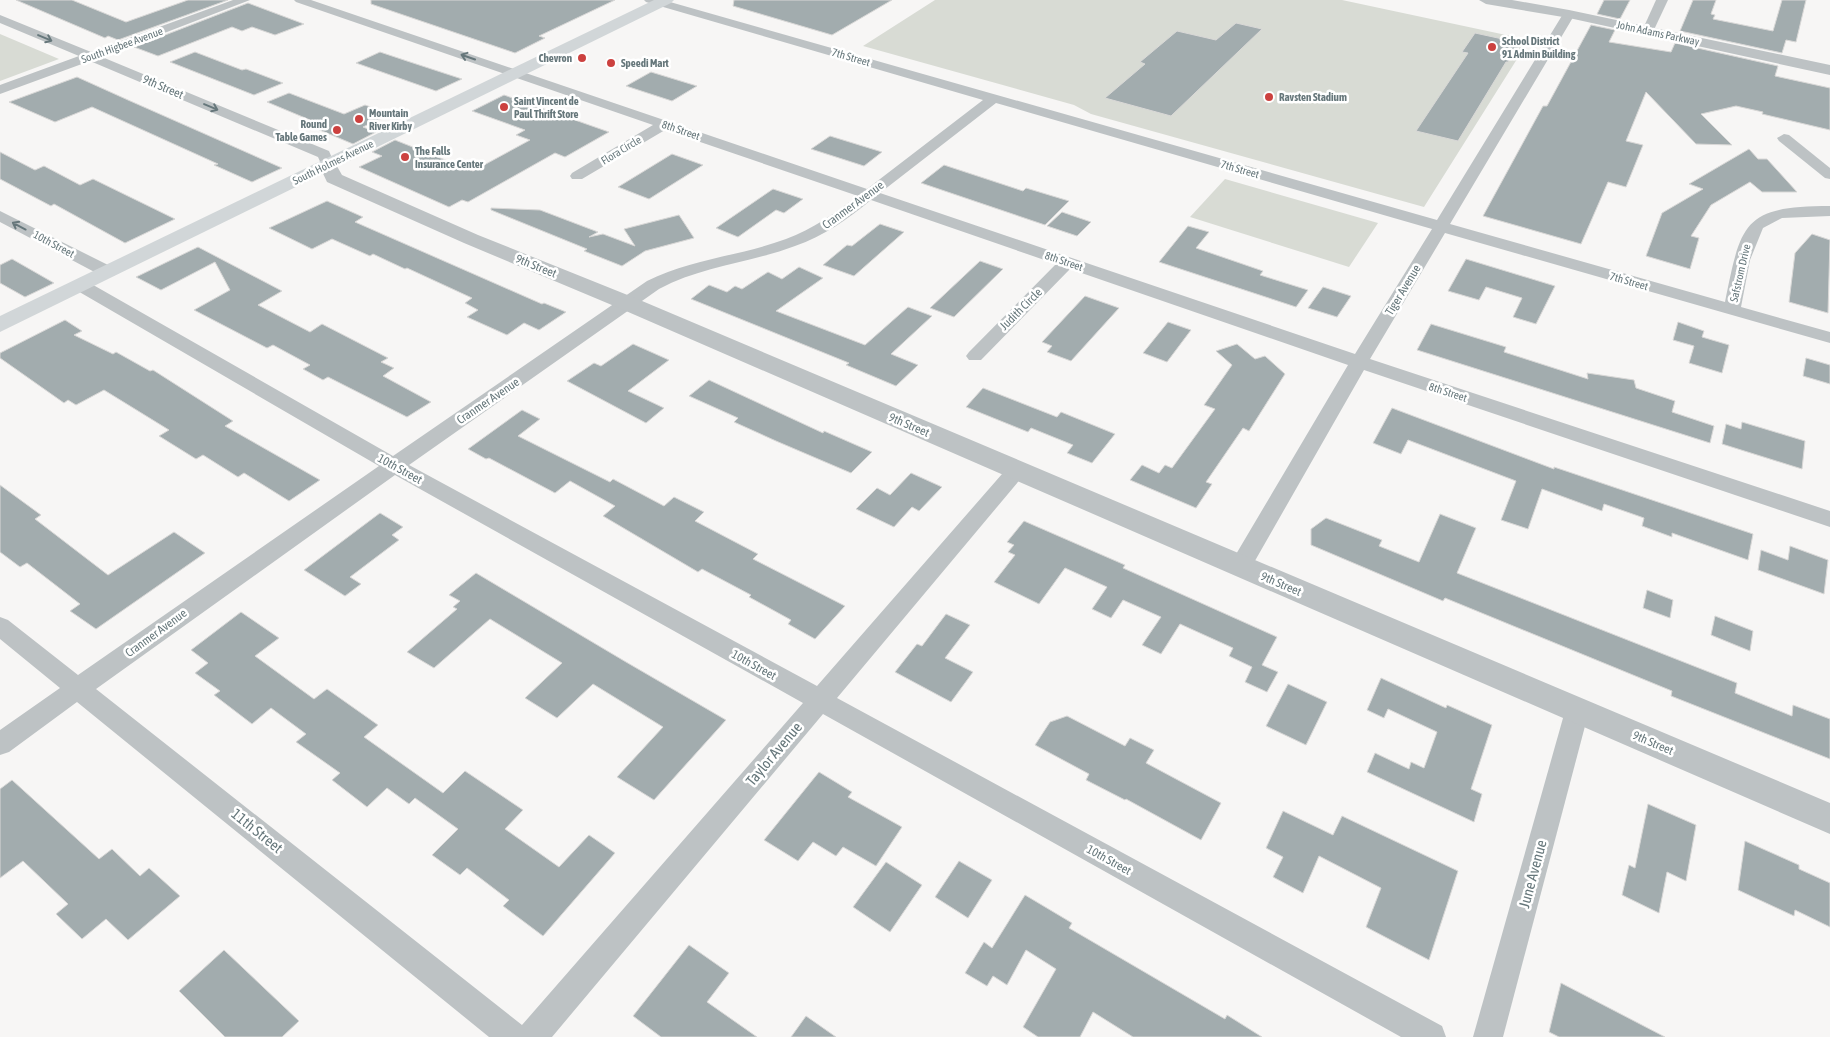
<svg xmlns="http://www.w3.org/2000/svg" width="1830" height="1037" viewBox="0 0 1830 1037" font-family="'Asap Condensed',sans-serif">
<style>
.green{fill:#d8dbd4}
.building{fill:#a2acae;stroke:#d9d8d7}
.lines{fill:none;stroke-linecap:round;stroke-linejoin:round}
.minor{fill:#bdc2c4;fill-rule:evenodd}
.tertiary{fill:#bdc2c4;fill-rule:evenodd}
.secondary{fill:#d1d6d8;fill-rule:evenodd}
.oneway{stroke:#66777b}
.poi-dot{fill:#cc413f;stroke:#fff;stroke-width:2}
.labels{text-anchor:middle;stroke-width:5;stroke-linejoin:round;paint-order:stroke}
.far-street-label{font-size:11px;fill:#66777b;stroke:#fff}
.far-poi-label{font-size:11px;font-weight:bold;fill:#66777b;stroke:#fff;text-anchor:start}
.street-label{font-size:12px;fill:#66777b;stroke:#fff}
.near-street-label{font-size:15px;fill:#66777b;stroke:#fff}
</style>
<rect width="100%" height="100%" fill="#f7f6f5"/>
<!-- green -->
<g class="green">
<path d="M935,0H1342L1529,40L1424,207L1091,114L1074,105L863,46Z"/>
<path d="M0,34L59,59L0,81Z"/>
<path d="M1225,179L1378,223L1349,267L1190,217Z"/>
</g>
<!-- building -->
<g class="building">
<path d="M16,0H72L126,22L188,0H228L118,40L108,36L105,38Z"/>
<path d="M371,0H615L539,36L545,38L515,53L371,4Z"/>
<path d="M734,0H892L832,35L733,6Z"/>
<path d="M1604,0H1630L1620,19L1597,14Z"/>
<path d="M1693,0H1716L1711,14L1715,15L1713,19L1773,31L1782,0H1806L1796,42L1786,40L1782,53L1680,31Z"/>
<path d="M248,3L304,24L275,35L252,27L242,31L232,27L158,56L134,47Z"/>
<path d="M1236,23L1262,29L1171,116L1105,98L1145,64L1140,62L1177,31L1216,40Z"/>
<path d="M1591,25L1615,30L1609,42L1671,52L1675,43L1778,66L1775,76L1830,88V130L1762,114L1763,112L1736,106L1701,114L1732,145L1696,144L1646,92L1626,141L1643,145L1626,187L1608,182L1581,244L1483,216L1543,106H1547Z"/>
<path d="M1475,33L1521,43L1508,62H1506L1458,141L1416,131L1468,53L1462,52Z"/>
<path d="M195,52L242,70L246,69L283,83L254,95L170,62Z"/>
<path d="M380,52L407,61L462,79L436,91L356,63Z"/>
<path d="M651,72L697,86L672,101L626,86Z"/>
<path d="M77,77L128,100L282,168L252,182L214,165L218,164L92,107L55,122L9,102Z"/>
<path d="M289,93L344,114L365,105L390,114L363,127L376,132L353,144L315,128L322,125L267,102Z"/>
<path d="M504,95L609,132L565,157L555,153L468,202L462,200L449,207L359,167L382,156L372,152L395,140L473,171L530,140L516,135L525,130L472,111Z"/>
<path d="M830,136L882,152L864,166L811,149Z"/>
<path d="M1749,149L1758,159H1767L1797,192H1762L1750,182L1711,205L1691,236L1699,238L1690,269L1646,256L1662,213L1703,189L1689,184Z"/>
<path d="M0,152L35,170L44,166L80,185L93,179L175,219L125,243L54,204L51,206L0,179Z"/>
<path d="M672,154L703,165L649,199L618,187Z"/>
<path d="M944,165L1023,191L1026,188L1069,201L1045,225L921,183Z"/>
<path d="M773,189L803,199L784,213L776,210L738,237L716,228Z"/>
<path d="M327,201L363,217L355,222L542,304L544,303L566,312L539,330L524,323L507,335L467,317L478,310L465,303L472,298L407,268L405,269L373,254L370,256L332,239L312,249L269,228Z"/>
<path d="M491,208L540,210L598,232L589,237L603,234L635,246L624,229L679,215L694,238L645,251L622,266L584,251L587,249L491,210Z"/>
<path d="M1062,212L1091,222L1077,236L1047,226Z"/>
<path d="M880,224L904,232L854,276L823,265L847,245L852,246Z"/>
<path d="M1188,226L1209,232L1196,248L1263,271L1260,275L1308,290L1296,307L1159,262Z"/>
<path d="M1812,234L1830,240L1828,313L1789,302L1795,253Z"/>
<path d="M198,247L282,291L258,305L310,332L322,324L388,358L381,362L394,368L383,376L431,402L407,417L328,377L323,380L303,369L310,365L273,345L267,348L194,310L230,290L215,262L161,290L136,277Z"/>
<path d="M12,259L54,283L25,297L0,283V265Z"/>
<path d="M1466,259L1555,286L1536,324L1513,317L1522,298L1486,287L1479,300L1448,291Z"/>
<path d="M980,261L1003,269L954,317L930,308Z"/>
<path d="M799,267L823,278L776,311L865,345L908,307L932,316L891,354L918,365L896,386L846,365L849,363L691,299L709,285L727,292L735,286L742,289L768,272L782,279Z"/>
<path d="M1323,287L1351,296L1337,317L1308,308Z"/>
<path d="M1085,296L1119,308L1071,361L1047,352L1052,346L1042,342Z"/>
<path d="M65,320L82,331L74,335L113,354L116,352L150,371L153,370L233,421L225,426L320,480L289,501L244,473L238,477L203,455L196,459L159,436L169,430L104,390L76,405L68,400L64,403L0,358V353Z"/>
<path d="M1168,322L1191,330L1167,362L1143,353Z"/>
<path d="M1678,322L1704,331L1702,337L1729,345L1722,373L1689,363L1694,346L1673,340Z"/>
<path d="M1431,324L1506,347L1504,352L1588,379L1587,373L1634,380L1636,388L1675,401L1672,412L1714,426L1710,443L1417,350Z"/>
<path d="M633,344L669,360L628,391L664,408L646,423L567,381L594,363L601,366Z"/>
<path d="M1237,344L1255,359L1265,356L1285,374L1249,431L1243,428L1206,482L1212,484L1196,508L1130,480L1142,465L1159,473L1165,465L1172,468L1215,409L1204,405L1232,365L1216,351Z"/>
<path d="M1806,358L1830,365V384L1803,376Z"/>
<path d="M709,380L823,433L824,431L872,452L851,473L776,441L734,422L738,418L689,396Z"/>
<path d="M983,388L1057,417L1061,412L1115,434L1092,463L1067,453L1073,445L1031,428L1028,432L966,407Z"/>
<path d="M1392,408L1554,469V467L1753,534L1748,560L1672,533V537L1642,526L1644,518L1604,504L1602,511L1542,489L1528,529L1501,520L1516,481L1408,440L1401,454L1373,443Z"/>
<path d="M522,410L540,419L518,436L610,482L613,479L664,506L674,497L704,512L695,521L758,554L753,559L845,606L815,639L788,624L791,620L749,597L751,595L702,569L698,572L603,516L615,506L570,481L555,493L489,458L486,459L468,449Z"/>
<path d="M1742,422L1805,441L1802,469L1722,444L1726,424L1741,429Z"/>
<path d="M911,473L942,487L919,511L912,507L894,527L856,509L877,488L890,495Z"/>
<path d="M0,485L41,515L35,519L108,575L174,532L205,553L96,629L70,611L80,604L27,563L20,567L0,552Z"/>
<path d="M380,513L403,527L392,535L399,540L350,577L361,584L345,596L304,570Z"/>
<path d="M1440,514L1476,528L1457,573L1737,683L1735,693L1792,716L1793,705L1830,719V759L1671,696L1672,691L1445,598L1443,601L1311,545V529L1326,518L1382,540L1379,546L1419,562Z"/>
<path d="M1024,521L1125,565L1123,568L1277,637L1262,665L1278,672L1267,692L1245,682L1252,667L1229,656L1233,648L1180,624L1161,654L1142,645L1161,617L1123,600L1111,618L1092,609L1107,587L1065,568L1039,604L994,582L1015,555L1008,552L1014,545L1007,542Z"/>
<path d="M1790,546L1828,560L1824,594L1758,570L1761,550L1788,560Z"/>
<path d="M476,573L626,662L726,720L654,800L617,777L663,727L593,684L557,718L525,698L562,663L490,619L434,668L407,652L457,609L453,607L460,601L449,595Z"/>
<path d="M1647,590L1673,600L1670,618L1643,608Z"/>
<path d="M241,612L279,638L255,656L314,699L327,689L378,725L364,737L443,793L465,771L523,810L505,829L559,867L589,835L615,853L543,936L503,906L509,900L467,868L460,875L432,855L458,829L415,798L409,804L387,788L367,807L332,780L340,773L296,742L306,734L271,708L252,724L214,695L220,691L195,673L208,663L191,650Z"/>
<path d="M946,614L970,625L945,658L973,672L951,702L895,672L917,644L922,646Z"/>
<path d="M1715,616L1753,631L1750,651L1711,635Z"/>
<path d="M1381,678L1446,708L1447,705L1492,725L1471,789L1482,794L1474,822L1367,772L1375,753L1409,769L1411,762L1424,768L1437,732L1388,709L1384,718L1367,710Z"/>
<path d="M1288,684L1327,702L1306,745L1266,726Z"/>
<path d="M1067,716L1125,746L1130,738L1154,750L1146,763L1221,803L1201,840L1126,799L1125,800L1086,780L1089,774L1035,745L1050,722Z"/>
<path d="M819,772L852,792L848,797L902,827L876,866L843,847L836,856L813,842L798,861L764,840Z"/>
<path d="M12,780L99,859L112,849L140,876L149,868L180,896L128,940L106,919L82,939L56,914L68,904L23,861L0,878V789Z"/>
<path d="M1648,804L1696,825L1686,881L1667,872L1659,913L1622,895L1629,865L1635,868Z"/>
<path d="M1283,811L1333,835L1342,816L1458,871L1429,960L1366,927L1381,888L1319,856L1303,893L1273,877L1283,857L1266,848Z"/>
<path d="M1745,841L1799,865V869L1830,883V927L1795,910L1794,916L1738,890Z"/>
<path d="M959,861L992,880L968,918L935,897Z"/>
<path d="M886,862L922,885L890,932L853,907Z"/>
<path d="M1025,895L1072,923L1069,928L1225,1019L1227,1015L1262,1037H1133L1093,1012L1080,1037H1038L1023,1027L1056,969L1026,950L1007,985L993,976L987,986L965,973L984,942L992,948Z"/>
<path d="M689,945L729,973L707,1002L757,1037H661L633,1016Z"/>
<path d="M224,950L299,1021L282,1037H225L179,991Z"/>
<path d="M1561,983L1665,1037H1559L1549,1032Z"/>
<path d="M806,1016L836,1037H791Z"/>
</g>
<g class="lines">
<!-- minor -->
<g class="minor">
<path d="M233,0H250L102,57L329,151L335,165L333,168H323L318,157L90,61L0,94V85L79,56L0,23V15L91,52Z"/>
<path d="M294,0H311L867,189L983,100L646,2L644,0H663L1437,220L1563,14L1565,11H1573L1575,14L1450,224L1725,302C1741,223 1743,206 1830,206V216L1782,218L1763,228L1750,260L1741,307L1830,332V343L1445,233L1370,359L1830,511V527L1364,370L1248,573L1240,575L1232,573L1229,567L1232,561L1348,365L1070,269L981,360H969L966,356L969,352L1056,264L871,200C848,219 824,236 795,246C750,263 702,266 659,289L409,465L817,686L1009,466L1016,464L1023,466L1026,471L1023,476L837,698L1442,1026L1446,1037H1401L823,714L552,1037H489L77,702L9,752L0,755V730L60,688L0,639V617L8,620L78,675L379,466L76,290L74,286L76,282H88L393,456L647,281C691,259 740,256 786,239C813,229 835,213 858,196L665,130L582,179H572L570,176L572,173L653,125L296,2ZM996,103L1432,229L1355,354L880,193ZM395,475L803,703L522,1025L96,689Z"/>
<path d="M1656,0H1668L1652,34H1644L1642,31Z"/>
<path d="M1784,134L1789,135L1830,168V179L1825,178L1779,141L1777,138Z"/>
<path d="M0,211L114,268L116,272L114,276H102L0,222Z"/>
<path d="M1577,701L1586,704L1589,711L1503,1037H1473L1565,711L1568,704Z"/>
</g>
<!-- tertiary -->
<g class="tertiary">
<path d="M1479,0H1512L1569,10L1830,65V75L1569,18L1486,4Z"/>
<path d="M328,160L334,161L342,175L478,235L635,298L1830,803V834L619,308L464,243L327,182L319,165L322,161Z"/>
</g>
<!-- secondary -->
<path class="secondary" d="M654,0H674L671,3L0,332V316Z"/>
</g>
<!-- one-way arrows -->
<defs><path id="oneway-shaft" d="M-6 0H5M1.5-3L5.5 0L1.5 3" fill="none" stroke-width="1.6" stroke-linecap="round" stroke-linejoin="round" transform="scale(1.25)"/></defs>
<g class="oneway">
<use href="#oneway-shaft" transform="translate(45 38) rotate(23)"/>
<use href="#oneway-shaft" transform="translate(468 57) rotate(-161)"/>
<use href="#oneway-shaft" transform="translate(211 107) rotate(23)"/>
<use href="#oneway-shaft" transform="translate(19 226) rotate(-152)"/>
</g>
<!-- markers -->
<g class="poi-dot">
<circle cx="1492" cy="47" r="5"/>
<circle cx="582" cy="58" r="5"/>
<circle cx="611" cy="63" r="5"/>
<circle cx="1269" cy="97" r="5"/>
<circle cx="504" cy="107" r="5"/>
<circle cx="359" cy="119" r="5"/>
<circle cx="337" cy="130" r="5"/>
<circle cx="405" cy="157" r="5"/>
</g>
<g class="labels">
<!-- far-street labels -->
<g class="far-street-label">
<text transform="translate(1658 33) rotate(12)" y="4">John Adams Parkway</text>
<text transform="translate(122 45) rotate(-20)" y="4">South Higbee Avenue</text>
<text transform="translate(851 57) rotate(16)" y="4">7th Street</text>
<text transform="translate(681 130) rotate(19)" y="4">8th Street</text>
<text transform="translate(621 150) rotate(-31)" y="4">Flora Circle</text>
<text transform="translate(333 162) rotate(-26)" y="4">South Holmes Avenue</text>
<text transform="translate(1240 169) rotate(16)" y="4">7th Street</text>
<text transform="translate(54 244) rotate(28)" y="4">10th Street</text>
<text transform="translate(1064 261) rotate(19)" y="4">8th Street</text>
<text transform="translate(1740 273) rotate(-77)" y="4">Safstrom Drive</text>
<text transform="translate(1629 281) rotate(16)" y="4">7th Street</text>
<text transform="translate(1448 392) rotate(18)" y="4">8th Street</text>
</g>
<!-- far-poi labels -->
<g class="far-poi-label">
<text x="1502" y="45">School District<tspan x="1502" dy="13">91 Admin Building</tspan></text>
<text x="572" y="62" text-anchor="end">Chevron</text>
<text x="621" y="67">Speedi Mart</text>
<text x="1279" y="101">Ravsten Stadium</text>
<text x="514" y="105">Saint Vincent de<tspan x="514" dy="13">Paul Thrift Store</tspan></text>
<text x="369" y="117">Mountain<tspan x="369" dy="13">River Kirby</tspan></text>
<text x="327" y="128" text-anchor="end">Round<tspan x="327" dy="13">Table Games</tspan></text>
<text x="415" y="155">The Falls<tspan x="415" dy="13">Insurance Center</tspan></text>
</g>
<!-- street labels -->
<g class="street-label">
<text transform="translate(163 87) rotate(23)" y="4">9th Street</text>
<text transform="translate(853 205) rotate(-36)" y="4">Cranmer Avenue</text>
<text transform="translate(536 266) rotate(22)" y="4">9th Street</text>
<text transform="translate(1403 290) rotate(-59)" y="4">Tiger Avenue</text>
<text transform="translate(1021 309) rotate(-45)" y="4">Judith Circle</text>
<text transform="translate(488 401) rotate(-34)" y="4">Cranmer Avenue</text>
<text transform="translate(909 425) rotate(23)" y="4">9th Street</text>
<text transform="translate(400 469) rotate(29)" y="4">10th Street</text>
<text transform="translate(1281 584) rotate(23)" y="4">9th Street</text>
<text transform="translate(156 633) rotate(-36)" y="4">Cranmer Avenue</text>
<text transform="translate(754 665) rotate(29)" y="4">10th Street</text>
<text transform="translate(1653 743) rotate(23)" y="4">9th Street</text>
<text transform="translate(1109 860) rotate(29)" y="4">10th Street</text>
</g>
<!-- near-street labels -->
<g class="near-street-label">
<text transform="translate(774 754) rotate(-50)" y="5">Taylor Avenue</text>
<text transform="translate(257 831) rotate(39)" y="5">11th Street</text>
<text transform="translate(1533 874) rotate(-75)" y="5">June Avenue</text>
</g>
</g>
</svg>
